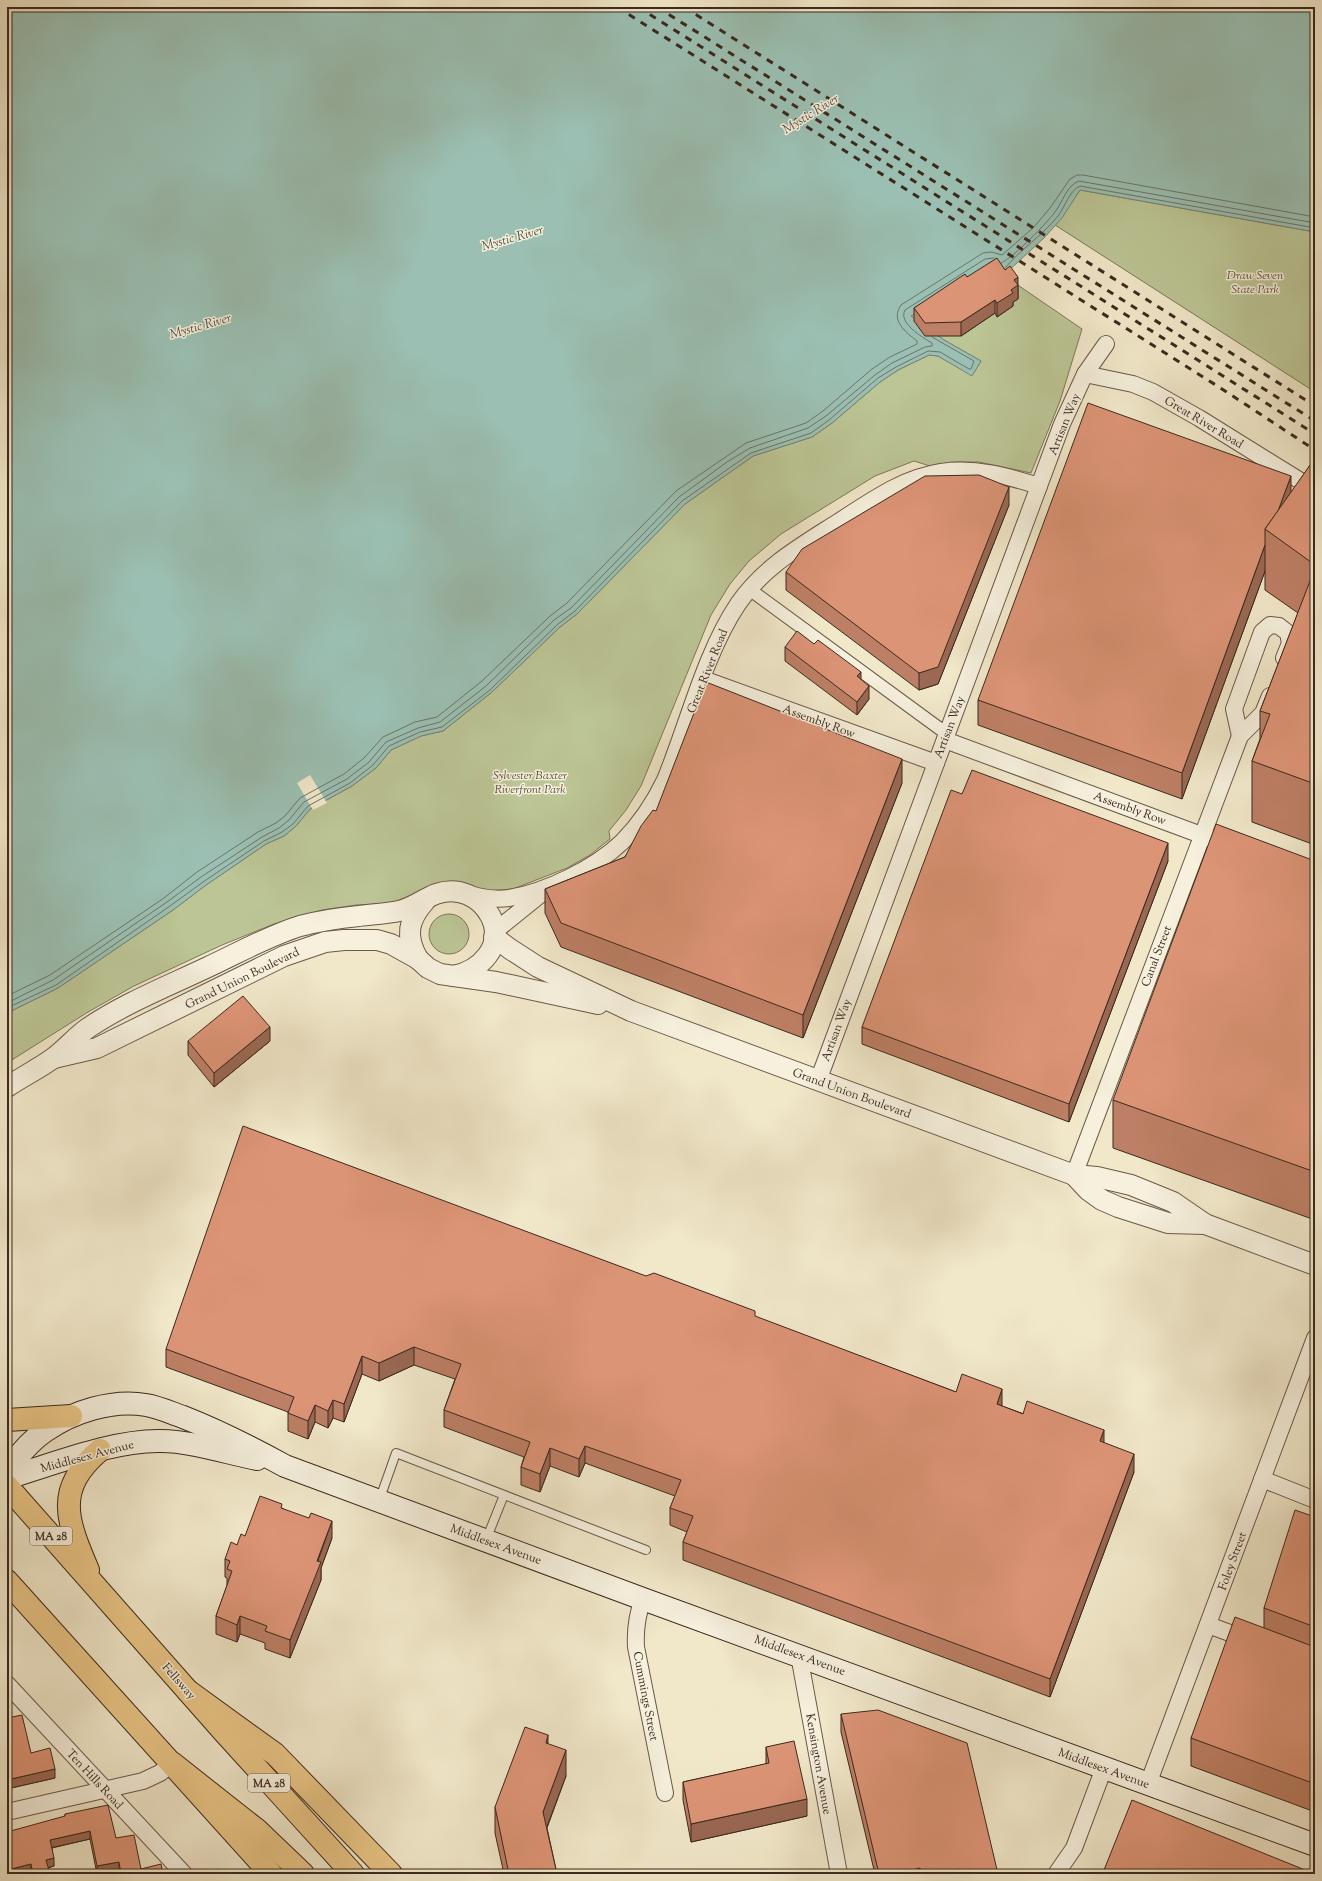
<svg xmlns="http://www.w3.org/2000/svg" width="1322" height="1881" viewBox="0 0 1322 1881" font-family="'Sorts Mill Goudy',serif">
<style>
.green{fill:#bcc595;stroke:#7c7759}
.water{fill:#9bc0b3;stroke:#758477}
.pier{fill:#f1e8ca}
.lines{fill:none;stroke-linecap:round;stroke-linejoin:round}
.shore{stroke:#6c7468;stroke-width:1}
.service-casing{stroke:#695948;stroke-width:10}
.pedestrian-casing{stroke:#695948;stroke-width:14}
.minor-casing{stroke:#695948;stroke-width:18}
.tertiary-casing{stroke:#695948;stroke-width:22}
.secondary-casing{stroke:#3c291d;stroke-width:24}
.trunk-casing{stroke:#3c291d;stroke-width:24}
.motorway-casing{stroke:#3c291d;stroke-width:24}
.service{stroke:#f6f0dd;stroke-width:8}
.pedestrian{stroke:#f6f0dd;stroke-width:12}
.minor{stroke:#f6f0dd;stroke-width:16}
.tertiary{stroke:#f6f0dd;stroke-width:20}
.secondary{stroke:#f6f0dd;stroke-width:22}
.trunk{stroke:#e8c485;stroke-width:22}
.motorway{stroke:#e8c485;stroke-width:22}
.rail{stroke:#3c291d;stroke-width:3;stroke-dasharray:7 7;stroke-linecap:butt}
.wall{fill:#bd7f65;stroke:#3c291d}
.shaded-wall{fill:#9a6853;stroke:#3c291d}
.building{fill:#dc9476;stroke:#3c291d}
.labels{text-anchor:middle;stroke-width:3;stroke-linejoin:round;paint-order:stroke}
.shield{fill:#f6f0dd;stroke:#746557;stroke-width:1}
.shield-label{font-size:11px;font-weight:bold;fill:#3c291d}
.park-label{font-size:12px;font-style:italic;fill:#5c503b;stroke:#f6f0dd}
.street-label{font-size:12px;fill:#3c291d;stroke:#f6f0dd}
.water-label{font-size:13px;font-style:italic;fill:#544f42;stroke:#f6f0dd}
</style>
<rect width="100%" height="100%" fill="#f1e8ca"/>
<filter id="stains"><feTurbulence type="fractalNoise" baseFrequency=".005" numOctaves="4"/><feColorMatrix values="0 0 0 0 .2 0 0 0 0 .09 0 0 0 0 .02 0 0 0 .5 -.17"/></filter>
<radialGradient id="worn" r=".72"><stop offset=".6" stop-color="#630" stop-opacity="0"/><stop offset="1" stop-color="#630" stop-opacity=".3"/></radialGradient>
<!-- green -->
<g class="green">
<path d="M1080,190L1315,232V392L1055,225Z"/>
<path d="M990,266L1082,329L1060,401L1031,473L979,462H951L930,466L914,461L875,476L781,534L749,561L730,584L711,615L641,786L626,810L609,831L610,839L590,855L567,868L513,889L487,891H420L394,903L356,905L322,910L274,924L222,945L134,986L88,1012L7,1063V1013L58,988L173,910L206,885L266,844L284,836L296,826L310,809L352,786L376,768L391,750L421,736L443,731L492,692L560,627L577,614L685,504L753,456L812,437L832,423L880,382L898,370L929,355L938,356L972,375L981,361L944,340L911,316Z"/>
<circle cx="449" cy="934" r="20"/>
</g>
<!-- water -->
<path class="water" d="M7,7H1315V232L1080,190L1062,218L1044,238L1004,275L990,266L911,316L944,340L981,361L972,376L938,356L929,355L898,370L880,382L832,423L812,437L753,456L685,504L577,614L560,627L492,692L443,731L421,736L391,750L376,768L352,786L310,809L296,826L284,836L266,844L206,885L173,910L58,988L7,1013Z"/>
<!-- pier -->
<path class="pier" d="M310,775L327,803L313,810L297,783Z"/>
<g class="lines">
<!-- shore -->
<g class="shore">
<path d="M1001,263C1014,257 1046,224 1055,212C1062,203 1067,185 1079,181L1315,223"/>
<path d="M1005,268C1021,249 1042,236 1058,216C1065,207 1069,191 1080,186L1315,228"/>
<path d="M7,996L50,975L164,898L197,872L258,832L276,823L285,816L300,798L344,774L364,758L383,737L415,722L437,717L482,681L550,616L567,603L676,491L746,443L806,423L823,411L872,369L890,357L917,344V341C906,332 890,321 901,305L983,253L991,252L1002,255L1034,227L1050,208L1070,179L1077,175H1083L1315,217"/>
<path d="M7,1003L53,980L167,902L201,877L262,837L279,828L289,820L304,802L347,779L369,762L386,742L418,728L440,722L486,686L554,620L571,608L679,497L727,462L750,448L808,428L826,416L875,375L892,363L925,347L932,346V343C922,337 898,323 905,310L985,259L994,258"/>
<path d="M7,1008L56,985L170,906L203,882L264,841L282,832L293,824L308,806L350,783L373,765L389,746L420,732L442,727L490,690L558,624L575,611L682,501L751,453L811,433L829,420L878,378L896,367L928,351L940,352L969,369H971L974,361L932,337"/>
</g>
<!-- service casing -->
<g class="service-casing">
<g id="service">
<path d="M379,1501L396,1453L646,1550"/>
<path d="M486,1540L504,1495"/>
</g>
</g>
<!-- pedestrian casing -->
<g class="pedestrian-casing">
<path id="pedestrian" d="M749,589L947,734"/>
</g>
<!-- minor casing -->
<g class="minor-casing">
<g id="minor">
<path d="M1085,374L1133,384L1153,392L1199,418L1315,490"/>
<path d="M703,679L936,763"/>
<path d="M1240,736L1234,709L1262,632L1270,625L1279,626L1288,633L1290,643L1284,658"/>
<path d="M945,740L1212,839"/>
<path d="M470,894C483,898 495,900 509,898C546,892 595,868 622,842C640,824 654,803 665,780C688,724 705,653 738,604C763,567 802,545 838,522C871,501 902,478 941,472C975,467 1007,476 1039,486"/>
<path d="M494,932L546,890"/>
<path d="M818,1081L1062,424L1085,374L1106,344"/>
<path d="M1074,1175L1240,736L1263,713L1270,696"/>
<path d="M1262,1479L1315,1500"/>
<path d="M643,1599C637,1615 635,1630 636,1647L665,1793"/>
<path d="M1208,1625L1249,1640"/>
<path d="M799,1655L839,1874"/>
<path d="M7,1684L184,1874"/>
<path d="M1148,1784L1315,1338"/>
<path d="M7,1812L143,1781L160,1773L172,1763"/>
<path d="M1056,1874L1074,1848L1104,1768"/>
</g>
</g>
<!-- tertiary casing -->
<g class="tertiary-casing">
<g id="tertiary">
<path d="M494,937L510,949L538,967L631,1011L1074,1175L1097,1177L1131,1185L1173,1202L1205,1224L1315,1265"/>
<path d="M418,959C405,936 408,920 425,901"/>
<path d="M54,1058L97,1048L284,956L325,942L344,940H377L391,944L418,959L428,968L440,974L496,982L598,1004"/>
<path d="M7,1087C22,1077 38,1069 52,1059C65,1050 75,1037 88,1028C125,1003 168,986 208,967C238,953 268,936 300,926C319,921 339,918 359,916C372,914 386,914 399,911C413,908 423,899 436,894C458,886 480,896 491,917C505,946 480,971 453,976"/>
<path d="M1074,1175L1088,1190L1102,1200L1118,1207L1168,1223L1205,1224"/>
</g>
</g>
<!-- secondary casing -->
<g class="secondary-casing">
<g id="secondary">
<path d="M7,1471C17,1457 30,1441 45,1431C72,1412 112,1399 146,1405C159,1407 171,1413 183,1417C219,1431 252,1448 285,1466L643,1599L1315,1845"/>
<path d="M7,1478C54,1464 113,1440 161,1441C191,1441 227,1453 257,1459"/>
</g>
</g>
<!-- trunk casing -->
<g class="trunk-casing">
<g id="trunk">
<path d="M7,1420L71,1416"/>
<path d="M7,1486L224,1732L353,1874"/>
<path d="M88,1570C67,1521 54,1489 100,1450"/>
<path d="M7,1581L271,1874"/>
</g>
</g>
<!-- motorway casing -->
<g class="motorway-casing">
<g id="motorway">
<path d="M188,1691L275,1754L391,1874"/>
<path d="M172,1763L257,1830L303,1874"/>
</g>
</g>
<!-- service -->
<use href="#service" class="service"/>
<!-- pedestrian -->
<use href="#pedestrian" class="pedestrian"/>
<!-- minor -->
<use href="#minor" class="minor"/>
<!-- tertiary -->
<use href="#tertiary" class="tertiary"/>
<!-- secondary -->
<use href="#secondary" class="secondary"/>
<!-- trunk -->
<use href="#trunk" class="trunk"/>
<!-- motorway -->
<use href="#motorway" class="motorway"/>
<!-- rail -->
<g class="rail">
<path d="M617,7L1219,387L1315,450"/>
<path d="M638,7L1315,434"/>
<path d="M657,7L1315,421"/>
<path d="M684,7L1315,406"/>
</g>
</g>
<!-- wall -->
<g class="wall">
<path d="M1005,270L1018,285V299L1013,302V306L997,317L995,313L961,336H925L914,321V308L967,277Z"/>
<path d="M1315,458V845L1252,822V761L1260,739V711L1298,613L1265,590V571L1182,799L978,725V700L1291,493Z"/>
<path d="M1009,505L938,684L919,690L786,590V572Z"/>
<path d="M785,647L861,679L869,699L857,715L785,661Z"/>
<path d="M902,783L803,1038L561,947L545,913V889L625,857L656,811Z"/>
<path d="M1168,861L1069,1122L862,1044V1027Z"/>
<path d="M1315,861V1220L1113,1148V1100Z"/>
<path d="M188,1041H270L214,1087L188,1055Z"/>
<path d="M755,1317L956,1392L1002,1406L1104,1443L1134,1472L1050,1697L683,1560V1542L687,1532L670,1525V1508L675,1496L585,1463L579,1477L550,1466L540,1492L521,1485V1467L524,1457L444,1427V1410L455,1379L414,1365L379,1381L362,1374L344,1422L333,1418L328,1428L315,1422L308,1439L288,1431V1412L166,1367V1349Z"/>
<path d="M282,1508L332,1538L321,1568V1580L290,1658L265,1649V1643L240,1634L237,1642L216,1634V1616L227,1586V1578L225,1577V1559L245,1536Z"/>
<path d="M1315,1517V1812L1191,1766V1738L1264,1628V1608Z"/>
<path d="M841,1714L998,1874H875L841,1732Z"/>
<path d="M7,1718L31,1753L55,1778L11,1788V1784Z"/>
<path d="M548,1744L566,1776L547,1828L557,1874H504L495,1833V1807Z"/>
<path d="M766,1747L807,1816L691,1842L683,1800V1782L766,1764Z"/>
<path d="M65,1814L116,1838L141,1869L163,1874H119V1870L102,1874H97L90,1839L52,1848L54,1866L48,1868L50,1874H31V1873L7,1874L65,1816Z"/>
<path d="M1104,1870L1315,1874H1104Z"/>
</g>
<!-- shaded-wall -->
<g class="shaded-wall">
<path d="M1018,277V299L1013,302V306L997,317V303L1011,290L1014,280Z"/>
<path d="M995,300V313L961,336V322Z"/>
<path d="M1291,476V502L1270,532Z"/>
<path d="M1009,487V505L938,684L919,690V673Z"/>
<path d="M1265,545V571L1182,799V773Z"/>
<path d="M861,672V685L857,676Z"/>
<path d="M869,686V699L857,715V702Z"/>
<path d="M902,759V783L803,1038V1015Z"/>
<path d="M1168,843V861L1069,1122V1104Z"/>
<path d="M270,1027V1041L214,1087V1073Z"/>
<path d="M414,1347V1365L379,1381V1363Z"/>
<path d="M362,1356V1374L344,1422V1404Z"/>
<path d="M1002,1389V1406L997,1404Z"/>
<path d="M333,1400V1418L328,1428V1411Z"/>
<path d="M315,1405V1422L308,1439V1421Z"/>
<path d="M1104,1430V1447L1100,1441Z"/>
<path d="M585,1446V1463L579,1477V1459Z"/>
<path d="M550,1448V1466L540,1492V1474Z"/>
<path d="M1134,1454V1472L1050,1697V1679Z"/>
<path d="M332,1521V1538L321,1568V1580L290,1658V1640Z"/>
<path d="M240,1616V1634L237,1642V1625Z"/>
<path d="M548,1735V1761L546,1743Z"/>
<path d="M566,1750V1776L543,1837V1812Z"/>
<path d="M55,1769V1778L11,1788V1779Z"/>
<path d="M11,1776V1784L7,1785V1777Z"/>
<path d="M807,1799V1816L691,1842V1824Z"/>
<path d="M90,1831V1839L50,1848V1840Z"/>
<path d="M54,1858V1866L46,1868V1860Z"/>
<path d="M119,1862V1870L102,1874H97V1866Z"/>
<path d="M31,1864V1873L26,1874H7V1870Z"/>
<path d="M920,1868V1874H898Z"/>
<path d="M959,1869V1874H940Z"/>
</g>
<!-- building -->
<g class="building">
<path d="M997,258L1005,270L1010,266L1018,277L1014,280L1018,285L1011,290L1013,293L997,303L995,300L961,322L925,323L914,308L965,274L967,277Z"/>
<path d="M1088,403L1291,476L1278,511L1265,529V545L1182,773L978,700Z"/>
<path d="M1315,458V565L1265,529Z"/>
<path d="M979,475L1009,487L938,667L919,673L786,572L802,549L925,476Z"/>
<path d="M1315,568V784L1252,761L1270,714L1260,711Z"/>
<path d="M797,631L814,644L818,640L861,672L857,676L869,686L857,702L785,647Z"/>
<path d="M706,682L902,759L803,1015L561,923L545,889L625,857L641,826L653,810L656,811Z"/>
<path d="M972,770L1168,843L1069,1104L862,1027L951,790L962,794Z"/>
<path d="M1216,824L1315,861V1172L1113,1100Z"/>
<path d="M243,996L270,1027L214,1073L188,1041Z"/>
<path d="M243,1126L646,1276L654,1273L755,1311V1316L956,1392L962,1374L1002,1389L997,1404L1023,1414L1027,1401L1104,1430L1100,1441L1134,1454L1050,1679L683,1542L693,1516L670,1508L681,1480L585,1446L579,1459L550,1448L540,1474L521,1467L530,1442L444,1410L461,1364L414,1347L379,1363L362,1356L344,1404L333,1400L328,1411L315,1405L308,1421L288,1413L294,1397L166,1349Z"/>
<path d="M260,1496L282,1504L281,1508L309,1518L311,1513L332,1521L317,1561L321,1562L290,1640L265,1631L267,1626L240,1616L237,1625L216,1616L232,1571L227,1569L230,1561L225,1559L231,1542L237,1545L241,1534L245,1536Z"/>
<path d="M1295,1510L1315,1517V1627L1264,1608Z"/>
<path d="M1235,1617L1312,1646H1315V1784L1191,1738Z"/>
<path d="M878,1710L967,1743L998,1874H960L959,1869L940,1874H921L920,1868L898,1874H879L841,1714Z"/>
<path d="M22,1715L31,1753L50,1748L55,1769L11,1779V1776L7,1777V1718Z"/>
<path d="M525,1727L548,1735L546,1743L566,1750L543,1812L557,1874H530L529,1873L524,1874H509L495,1807Z"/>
<path d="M794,1741L807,1799L691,1824L683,1782L769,1763L766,1747Z"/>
<path d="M1132,1800L1315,1874H1117L1104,1870Z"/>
<path d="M108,1805L116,1838L134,1835L141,1869L161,1864L163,1874H121L119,1862L97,1866L90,1831L50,1840L54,1858L46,1860L50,1874H33L31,1864L7,1870V1832L65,1816V1814Z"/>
</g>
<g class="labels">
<!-- shield labels -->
<g class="shield">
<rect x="30" y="1527" width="42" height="18" rx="3"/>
<rect x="248" y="1774" width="42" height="18" rx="3"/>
</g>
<g class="shield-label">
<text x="51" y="1540">MA 28</text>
<text x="269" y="1787">MA 28</text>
</g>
<!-- park labels -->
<g class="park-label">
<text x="1255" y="279">Draw Seven<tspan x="1255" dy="14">State Park</tspan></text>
<text x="530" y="779">Sylvester Baxter<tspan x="530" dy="14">Riverfront Park</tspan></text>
</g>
<!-- street labels -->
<g class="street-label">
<text transform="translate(1204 422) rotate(31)" y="4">Great River Road</text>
<text transform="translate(1064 424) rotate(-68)" y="4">Artisan Way</text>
<text transform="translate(707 671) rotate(-68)" y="4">Great River Road</text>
<text transform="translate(819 721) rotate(20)" y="4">Assembly Row</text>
<text transform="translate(949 727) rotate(-69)" y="4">Artisan Way</text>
<text transform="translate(1130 808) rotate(20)" y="4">Assembly Row</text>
<text transform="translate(1156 956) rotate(-69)" y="4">Canal Street</text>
<text transform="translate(242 978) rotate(-26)" y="4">Grand Union Boulevard</text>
<text transform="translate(836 1030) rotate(-70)" y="4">Artisan Way</text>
<text transform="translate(852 1093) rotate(20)" y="4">Grand Union Boulevard</text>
<text transform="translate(87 1456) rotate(-15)" y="4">Middlesex Avenue</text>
<text transform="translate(496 1544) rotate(20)" y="4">Middlesex Avenue</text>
<text transform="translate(1232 1561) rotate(-70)" y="4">Foley Street</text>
<text transform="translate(800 1655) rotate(20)" y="4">Middlesex Avenue</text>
<text transform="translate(179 1681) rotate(49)" y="4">Fellsway</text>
<text transform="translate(646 1696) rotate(79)" y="4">Cummings Street</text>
<text transform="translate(819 1764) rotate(80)" y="4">Kensington Avenue</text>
<text transform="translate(1104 1768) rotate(20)" y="4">Middlesex Avenue</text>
<text transform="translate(95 1779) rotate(47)" y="4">Ten Hills Road</text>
</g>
<!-- water labels -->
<g class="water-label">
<text transform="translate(810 113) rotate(-32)" y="5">Mystic River</text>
<text transform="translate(512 237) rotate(-16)" y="5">Mystic River</text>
<text transform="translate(200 325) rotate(-16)" y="5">Mystic River</text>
</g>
</g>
<!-- margin -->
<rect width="1322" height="1881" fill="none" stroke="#f1e8ca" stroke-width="24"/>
<rect x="8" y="8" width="1306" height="1865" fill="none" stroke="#3c291d" stroke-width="2"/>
<rect x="12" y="12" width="1298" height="1857" fill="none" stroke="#3c291d"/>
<rect width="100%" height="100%" filter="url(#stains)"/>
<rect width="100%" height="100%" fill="url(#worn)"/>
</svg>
